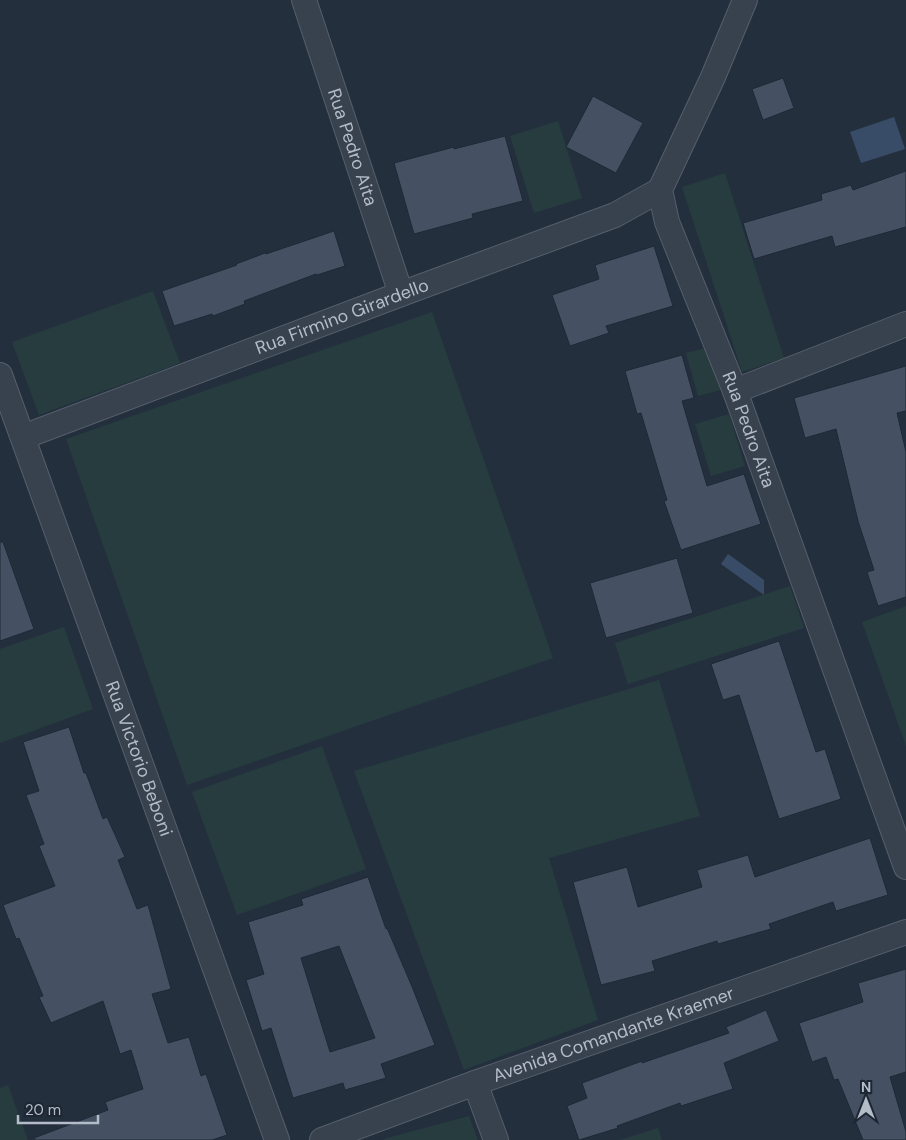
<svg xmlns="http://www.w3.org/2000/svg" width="906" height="1140" viewBox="0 0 906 1140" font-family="'DM Sans',sans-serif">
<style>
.green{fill:#263c3f}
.water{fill:#394c67}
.building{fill:#455162;stroke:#1f2835;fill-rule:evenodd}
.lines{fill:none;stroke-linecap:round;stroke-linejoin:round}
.minor-casing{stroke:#565f6c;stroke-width:26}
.minor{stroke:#38414e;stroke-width:24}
.labels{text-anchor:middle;stroke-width:4;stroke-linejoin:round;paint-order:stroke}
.street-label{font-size:18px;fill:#b4bcc9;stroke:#1d2633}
</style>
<rect width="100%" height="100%" fill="#242f3e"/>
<!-- green -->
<g class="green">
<path d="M558,121L582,198L534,213L510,136Z"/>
<path d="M725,173L784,358L742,372L682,187Z"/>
<path d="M153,291L180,363L39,415L12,342Z"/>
<path d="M432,312L553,658L187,785L66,439Z"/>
<path d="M709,347L721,390L698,396L686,353Z"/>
<path d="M729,414L745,466L711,476L695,424Z"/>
<path d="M790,586L804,628L628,684L615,643Z"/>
<path d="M906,606V746L862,622Z"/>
<path d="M64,627L93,709L0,743V649Z"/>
<path d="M659,680L700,816L549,858L598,1020L464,1070L354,771Z"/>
<path d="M322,746L366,869L237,915L192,792Z"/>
<path d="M8,1085L28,1140H0V1088Z"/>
<path d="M469,1116L478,1140H383L387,1138Z"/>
<path d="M658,1128L662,1140H620Z"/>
</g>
<!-- water -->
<g class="water">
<path d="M894,117L905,149L861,163L850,132Z"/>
<path d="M728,554L764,580V595L721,564Z"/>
</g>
<!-- building -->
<g class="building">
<path d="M783,78L794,108L763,120L752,89Z"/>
<path d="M593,96L643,123L616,173L566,147Z"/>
<path d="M505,136L523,201L472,214L473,218L414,234L394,163L454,147V149Z"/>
<path d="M906,171V227L835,247L832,236L754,259L743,223L822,200L821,194L851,185L853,190Z"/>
<path d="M334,231L345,266L317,275L316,274L244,301L245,304L213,316L212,314L174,326L162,291L237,265L236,264L265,253L266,254Z"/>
<path d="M654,246L673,306L606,326L609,333L570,346L552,295L599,279L595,265Z"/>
<path d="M682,355L694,398L682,401L707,486L744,474L761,524L681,550L664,501L667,500L641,413L637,414L625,371Z"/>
<path d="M906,366V411L897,413L906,452V597L878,606L867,572L874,570L858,521L836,429L805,438L794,398Z"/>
<path d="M0,542H3L34,629L0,641Z"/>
<path d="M677,558L693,613L606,638L590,583Z"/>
<path d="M779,641L816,752L825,749L841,799L779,819L739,695L723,700L711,664Z"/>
<path d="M69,727L84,773H86L103,819L107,817L125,857L118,860L137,909L148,905L171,989L152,994L168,1043L189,1037L201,1076L206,1074L227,1135L212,1140H35L34,1138L108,1110L105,1102L143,1089L131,1050L120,1054L103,1001L51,1023L39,997L43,996L19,938L16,939L3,905L55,886L39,846L44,844L26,795L39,791L23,742Z"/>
<path d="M870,838L888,895L836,911L833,902L769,924L771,929L718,944L717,941L652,961L655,971L601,985L573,882L627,867L638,907L702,887L697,870L748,855L755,877Z"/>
<path d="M368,877L386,929L387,928L413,989L435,1045L381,1064L386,1078L345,1090L343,1083L293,1098L271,1028L262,1031L246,980L264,974L248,922L303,905L301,899ZM339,946L375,1038L330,1052L301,958Z"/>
<path d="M906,969V1072L890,1077L906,1132V1140H863L838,1079L834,1080L826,1057L812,1062L799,1023L863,1002L858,983Z"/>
<path d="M766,1010L779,1041L724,1063L733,1089L681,1106L680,1103L617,1126L618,1128L579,1140L567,1106L587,1098L582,1083L642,1061V1063L729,1033L726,1027Z"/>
</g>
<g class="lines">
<!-- minor casing -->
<g class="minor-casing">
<g id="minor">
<path id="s1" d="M304,0L401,294"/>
<path id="s2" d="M745,0L713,77L660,190L667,222L735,391L906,867"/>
<path id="s3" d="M0,375L277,1140"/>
<path d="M735,391L906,324"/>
<path id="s4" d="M23,437L401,294L615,215L660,190"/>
<path d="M475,1083L496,1140"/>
<path id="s5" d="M322,1140L475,1083L906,932"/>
</g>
</g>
<!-- minor -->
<use href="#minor" class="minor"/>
</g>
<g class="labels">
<!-- street labels -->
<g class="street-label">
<text dy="6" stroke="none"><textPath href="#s1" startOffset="155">Rua Pedro Aita</textPath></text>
<text dy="6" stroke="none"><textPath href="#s4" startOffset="341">Rua Firmino Girardello</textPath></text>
<text dy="6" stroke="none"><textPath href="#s2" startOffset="464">Rua Pedro Aita</textPath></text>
<text dy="6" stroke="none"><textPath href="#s3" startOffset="408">Rua Victorio Beboni</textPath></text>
<text dy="6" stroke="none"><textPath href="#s5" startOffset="310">Avenida Comandante Kraemer</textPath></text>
</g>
</g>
<!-- north arrow -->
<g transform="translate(866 1100)" stroke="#1d2633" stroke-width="4" paint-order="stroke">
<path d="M0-4L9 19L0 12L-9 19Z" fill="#b4bcc9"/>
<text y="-8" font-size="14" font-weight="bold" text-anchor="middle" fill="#b4bcc9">N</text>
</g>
<!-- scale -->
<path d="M18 1115v8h80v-8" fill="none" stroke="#b4bcc9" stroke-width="2.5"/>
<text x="25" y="1115" font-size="15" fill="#b4bcc9" stroke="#1d2633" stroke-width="4" paint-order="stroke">20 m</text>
</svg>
